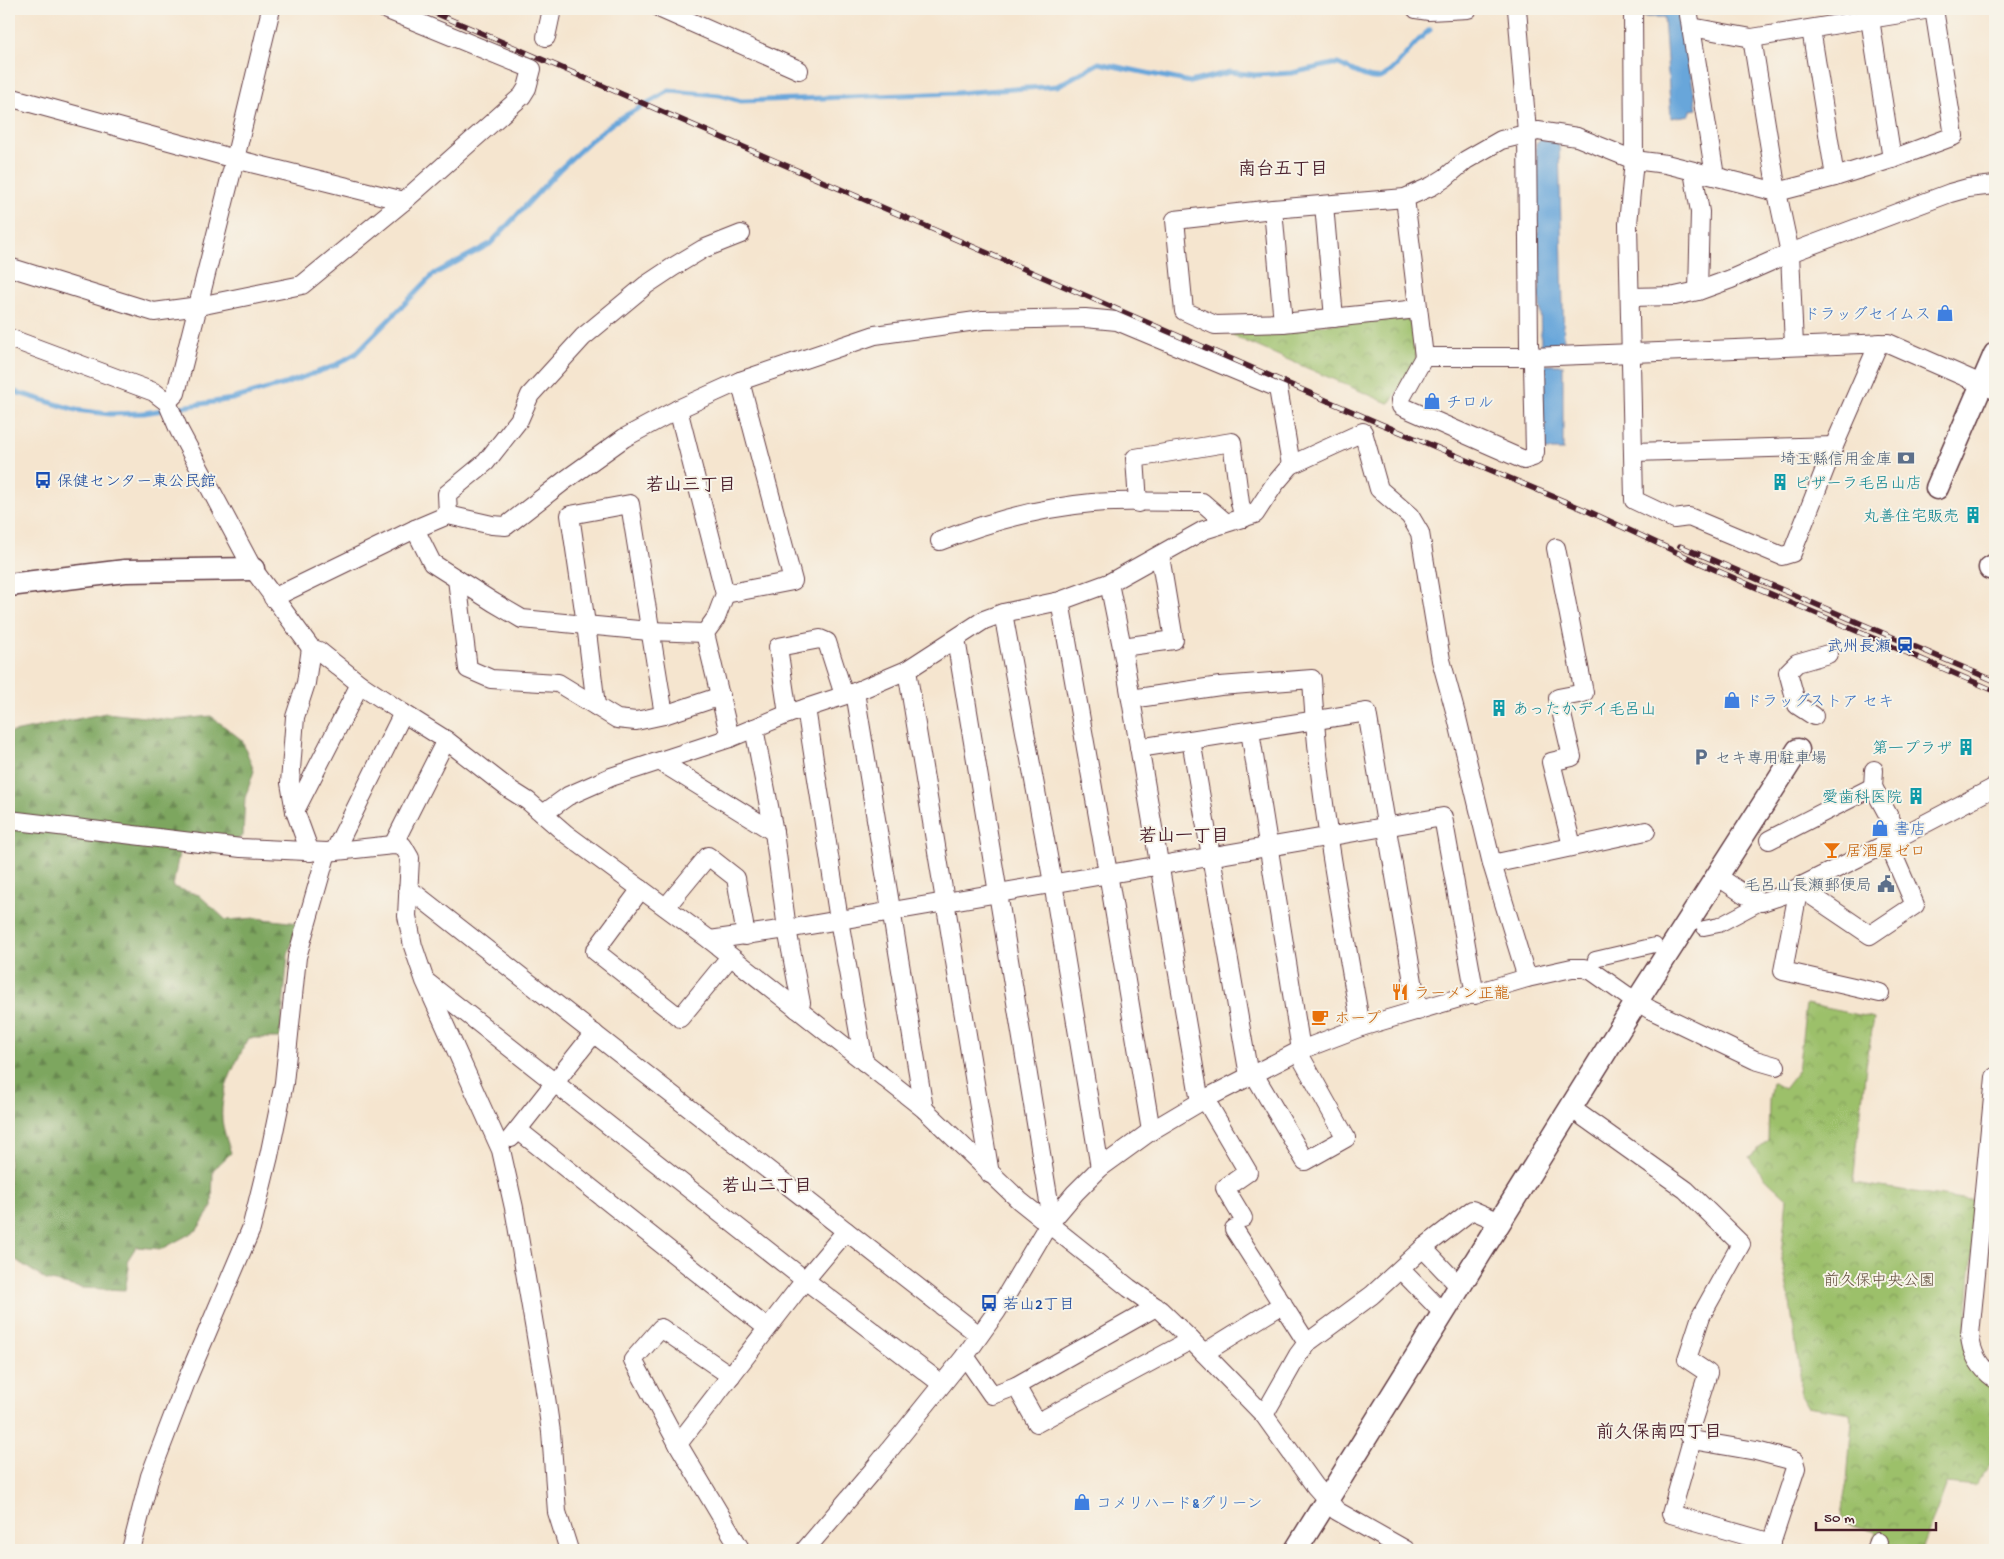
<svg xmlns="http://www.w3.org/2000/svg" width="2004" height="1559" viewBox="0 0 2004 1559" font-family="'Gochi Hand','Klee One',sans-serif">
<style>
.forest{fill:url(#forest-firs);stroke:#646245}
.park{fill:url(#park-crowns);stroke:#73704b}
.water{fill:#68a6da;stroke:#596282}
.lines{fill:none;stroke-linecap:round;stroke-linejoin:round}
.stream{stroke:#68a6da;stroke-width:5}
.pedestrian-casing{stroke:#643d44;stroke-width:16}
.minor-casing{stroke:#643d44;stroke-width:20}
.tertiary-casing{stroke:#643d44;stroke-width:25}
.pedestrian{stroke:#fff;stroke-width:14}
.minor{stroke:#fff;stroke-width:18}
.tertiary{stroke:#fff;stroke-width:22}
.rail-casing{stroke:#4a1f2b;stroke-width:5.5}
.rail{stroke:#f7f3e8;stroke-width:4;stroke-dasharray:11;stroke-linecap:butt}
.labels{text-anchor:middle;stroke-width:4;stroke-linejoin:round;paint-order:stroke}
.shop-label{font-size:16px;fill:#366cbe;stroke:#f7f3e8;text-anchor:start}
.service-label{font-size:16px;fill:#4e5e75;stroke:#f7f3e8;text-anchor:end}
.transit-label{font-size:16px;fill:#164399;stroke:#f7f3e8;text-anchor:start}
.culture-label{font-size:16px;fill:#0d838f;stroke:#f7f3e8;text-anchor:end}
.food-label{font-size:16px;fill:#c56008;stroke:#f7f3e8;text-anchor:start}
.park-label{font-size:16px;fill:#634f3e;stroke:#f7f3e8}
.neighbourhood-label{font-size:18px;font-weight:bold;fill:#4a1f2b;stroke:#f7f3e8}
</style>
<defs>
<pattern id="forest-firs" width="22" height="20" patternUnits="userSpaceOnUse" patternTransform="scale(1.25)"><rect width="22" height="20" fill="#7da65f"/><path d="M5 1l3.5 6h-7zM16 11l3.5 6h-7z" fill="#68874f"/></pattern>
<pattern id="park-crowns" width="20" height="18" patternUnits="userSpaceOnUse" patternTransform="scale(1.25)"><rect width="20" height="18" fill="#9cc06b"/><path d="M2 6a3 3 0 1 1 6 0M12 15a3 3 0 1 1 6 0" fill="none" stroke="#819b58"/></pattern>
</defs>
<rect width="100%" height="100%" fill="#f7f3e8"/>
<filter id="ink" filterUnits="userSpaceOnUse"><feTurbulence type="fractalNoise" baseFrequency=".02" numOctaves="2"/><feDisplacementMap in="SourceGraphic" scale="10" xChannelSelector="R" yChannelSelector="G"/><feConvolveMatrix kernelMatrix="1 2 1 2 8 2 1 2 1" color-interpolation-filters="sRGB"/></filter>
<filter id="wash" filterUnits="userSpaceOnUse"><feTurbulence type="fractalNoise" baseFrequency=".0096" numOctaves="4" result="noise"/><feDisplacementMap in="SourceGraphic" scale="20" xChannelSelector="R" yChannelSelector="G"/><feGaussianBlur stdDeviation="1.12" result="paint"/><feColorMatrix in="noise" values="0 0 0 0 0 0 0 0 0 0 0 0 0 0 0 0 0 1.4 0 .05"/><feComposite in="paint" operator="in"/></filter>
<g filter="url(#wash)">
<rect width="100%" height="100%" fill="#f5e5cf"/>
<!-- forest -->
<path class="forest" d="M106,713L173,720L211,716L242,740L254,771L245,798L243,836L215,853H179L173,887L199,895L226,920L256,918L298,923L288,955L280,1038H249C235,1064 217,1095 223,1126C225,1135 228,1144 231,1153L213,1170L212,1207L197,1230L162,1249L136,1247L127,1261L129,1268L125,1290L81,1288L46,1280L13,1258L9,1263V733Z"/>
<!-- park -->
<g class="park">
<path d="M1412,318L1417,359L1391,402L1388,403L1233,336L1230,332Z"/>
<path d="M1806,1004L1874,1018L1866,1066L1853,1183L1977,1201L1965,1343L1995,1385V1459L1975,1486L1947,1483L1922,1550H1910L1873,1541L1876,1532L1847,1523L1841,1515L1847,1481L1852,1420L1851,1413L1806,1406L1800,1395L1801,1382L1790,1302L1781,1255L1787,1198C1772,1184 1760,1175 1749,1157L1768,1141L1769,1100L1772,1082L1784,1089L1798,1071Z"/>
</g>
<!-- water -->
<g class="water">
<path d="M1642,9H1679L1697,109L1691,110L1690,115L1671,118L1664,17H1642Z"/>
<path d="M1541,139L1559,144L1564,348L1545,349L1541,344L1536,143Z"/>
<rect x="1539" y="365" width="24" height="85"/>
</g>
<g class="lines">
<!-- stream -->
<path class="stream" d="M9,390L76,410L109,414L144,413L232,399L285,384L334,366L355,354L434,274L490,244L559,170L591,140L614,122L669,91L719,95L741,101L957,93L1057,86L1099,63L1190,82L1230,72L1255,75L1292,73L1333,64H1338C1349,68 1367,80 1379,78C1393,76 1414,40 1430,30"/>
</g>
</g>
<g filter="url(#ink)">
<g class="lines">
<!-- pedestrian casing -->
<g class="pedestrian-casing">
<g id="pedestrian">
<path d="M1704,928L1719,925L1762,902"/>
<path d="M1595,959L1655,945"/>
</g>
</g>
<!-- minor casing -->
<g class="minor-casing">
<g id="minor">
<path d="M661,9L799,70"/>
<path d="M1416,9L1429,11L1468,9"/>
<path d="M1633,9L1634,160L1628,224L1634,500L1674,519L1689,517L1782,556L1792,553L1834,446L1879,343"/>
<path d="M1688,9L1715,176"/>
<path d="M1870,19L1892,159"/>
<path d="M1691,27L1752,38L1931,9"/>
<path d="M1811,29L1835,177"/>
<path d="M546,37L552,9"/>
<path d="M1752,38L1777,192L1790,253L1794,346"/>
<path d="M9,97L235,159L404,201"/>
<path d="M1693,171L1700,212L1698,291"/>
<path d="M1405,198L1424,357L1400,400L1401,406L1524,460L1533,457L1535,452L1533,365L1529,346L1527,132L1517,9"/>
<path d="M1324,205L1334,318"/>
<path d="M1273,209L1283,323"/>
<path d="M9,267L154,312L199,306L302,285L404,201L522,96L527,88L532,69L385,9"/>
<path d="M1630,297L1675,296L1698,291L1731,279L1790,253L1950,193L1968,188L1995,185"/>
<path d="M1418,309L1283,323L1215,325L1184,311L1175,220L1273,209L1405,198L1432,186L1445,178L1466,160L1501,140L1538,131L1577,137L1634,160L1666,164L1777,192L1835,177L1892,159L1954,136L1934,9"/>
<path d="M9,338L154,392L167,402L179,430L253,569L311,648L319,651L360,684L403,713L446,740L509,789L528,801L566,834L710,940L924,1109L1020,1201L1129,1288L1160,1310L1191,1340L1264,1415L1315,1486L1337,1511L1406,1550"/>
<path d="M1424,357H1531L1888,343L1995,390"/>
<path d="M167,402L176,393L235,159L271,9"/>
<path d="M678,409L725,594L716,618L705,633L730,738"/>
<path d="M1634,452L1834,446"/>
<path d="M1291,465L1363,432L1379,489L1410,516L1420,533L1441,660L1457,718L1492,864L1527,978"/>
<path d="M1138,503L1135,458L1232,442L1240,503L1244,518"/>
<path d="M448,515L447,494L486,462L519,420L530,395L583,337L646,285L673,267L703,249L741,234"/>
<path d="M415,529L432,563L493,602L522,619L649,631L705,633"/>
<path d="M940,541C990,521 1039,508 1092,503C1128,500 1166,502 1202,502L1225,522"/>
<path d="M1556,548L1584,693L1558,698L1572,757L1551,762L1572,846"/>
<path d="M457,579L468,669L491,679L558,683L617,719L636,721L664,715L721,696"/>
<path d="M1109,583L1122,647L1200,1102"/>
<path d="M725,594L793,581L740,381"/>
<path d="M273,598L415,529L448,515L492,525L506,526L564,481L624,438L678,409L740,381L875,335L983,320L1085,318L1117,321L1278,388L1291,465L1274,485L1255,514L1204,530L1109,583L1060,601L1003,613L984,620L907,670L855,692L788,714L730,738L611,777L568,796L543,814"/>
<path d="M1060,601L1108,873L1151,1131"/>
<path d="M1003,613L1053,883L1100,1168"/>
<path d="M956,639L1050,1208L1048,1225"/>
<path d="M1122,647L1174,640L1160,556"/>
<path d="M907,670L990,1174"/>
<path d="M855,692L924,1109"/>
<path d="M1131,699L1220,686L1312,679C1318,796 1341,912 1361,1027"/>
<path d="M596,706L586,624L570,515L630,504L664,715"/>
<path d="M806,708L839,920L864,1062"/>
<path d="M788,714L778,647L820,639L827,642L844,695"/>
<path d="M1814,716L1797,705L1788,672L1797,663L1828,654"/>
<path d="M754,728L774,832L787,929L801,1003L797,1009"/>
<path d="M1250,731L1301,1050"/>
<path d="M1191,740L1249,1076"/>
<path d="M1139,748L1367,712L1418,1011"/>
<path d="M661,762L774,832"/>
<path d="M1873,787L1874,770"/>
<path d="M295,811L360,684"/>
<path d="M9,820L241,848L327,852L393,845L403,846L410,858L407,916L413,946L425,981L501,1150L514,1208L543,1377L551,1432L557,1512L569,1550"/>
<path d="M1769,840L1873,787L1900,837"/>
<path d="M393,845L446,740"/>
<path d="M335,850L403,713"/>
<path d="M310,852L295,811L290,783L295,717L306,683L311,648"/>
<path d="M1492,864L1646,831"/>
<path d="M1717,876L1744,894L1762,902L1783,895L1888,843L1995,787"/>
<path d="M408,888L979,1335"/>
<path d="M641,889L595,951L680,1018L730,957"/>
<path d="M666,907L708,856L736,878L746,936"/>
<path d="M710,940L787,929L1443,817L1475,995"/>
<path d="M428,983L805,1280L942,1384"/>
<path d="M1880,993L1783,971L1799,887L1870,935L1915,905L1888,843"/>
<path d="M1254,1074L1305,1161L1346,1138L1298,1052"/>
<path d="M1995,1077L1970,1335C1971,1354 1980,1368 1995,1379"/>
<path d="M1205,1099L1248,1172L1225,1188L1243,1218"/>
<path d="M1571,1108L1686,1190L1741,1244L1701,1316L1687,1359L1708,1373L1688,1435L1692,1440L1671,1514L1772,1543"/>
<path d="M518,1130L767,1328"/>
<path d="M511,1138L594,1033"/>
<path d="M1234,1229L1307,1343"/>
<path d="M1423,1248L1459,1286"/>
<path d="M1401,1270L1443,1313"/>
<path d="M1156,1307L1016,1386L1037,1423L1191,1340"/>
<path d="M1204,1353L1283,1304"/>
<path d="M965,1356L992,1395L1016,1386"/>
<path d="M731,1376L661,1328L633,1360L678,1444L741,1550"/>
<path d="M1264,1415L1298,1355L1307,1343L1372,1295L1423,1248L1472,1210L1500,1222"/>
<path d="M1692,1440L1756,1451L1794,1461L1796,1468L1769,1550"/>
<path d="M678,1444L805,1280L846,1231"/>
<path d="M131,1550L150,1476L186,1382L251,1229L269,1156L284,1083L297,957L327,852"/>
<path d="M805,1550L874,1469L965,1356L997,1311L1048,1225L1075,1193L1100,1168L1151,1131L1205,1099L1254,1074L1301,1050L1361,1027L1527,978L1572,968H1584L1592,971L1626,995L1651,1010L1755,1060L1776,1066"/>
<path d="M1875,1550L1878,1542"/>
</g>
</g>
<!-- tertiary casing -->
<g class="tertiary-casing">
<g id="tertiary">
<path d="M1937,488L1995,354"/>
<path d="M1990,568L1995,565"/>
<path d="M9,585L125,571L253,569"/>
<path d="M1296,1550L1637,1001L1798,750"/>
</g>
</g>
<!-- pedestrian -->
<use href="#pedestrian" class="pedestrian"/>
<!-- minor -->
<use href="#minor" class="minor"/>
<!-- tertiary -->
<use href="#tertiary" class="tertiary"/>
<!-- rail casing -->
<g class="rail-casing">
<g id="rail">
<path d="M426,9L1381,424L1590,512L1702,564L1995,691"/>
<path d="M1680,546L1995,681"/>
</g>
</g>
<!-- rail -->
<use href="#rail" class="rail"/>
</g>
</g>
<!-- icons -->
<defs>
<g id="shop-bare" transform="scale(1.35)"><path d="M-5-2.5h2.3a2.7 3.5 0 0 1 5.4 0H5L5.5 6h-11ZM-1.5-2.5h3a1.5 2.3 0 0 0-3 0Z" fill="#3f7fe0" stroke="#f7f3e8" stroke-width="2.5" paint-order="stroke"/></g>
<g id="bank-bare" transform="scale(1.35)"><path d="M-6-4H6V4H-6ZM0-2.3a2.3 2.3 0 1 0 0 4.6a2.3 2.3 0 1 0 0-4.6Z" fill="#5c6f8a" stroke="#f7f3e8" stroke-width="2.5" paint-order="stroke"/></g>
<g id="bus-bare" transform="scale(1.35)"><path d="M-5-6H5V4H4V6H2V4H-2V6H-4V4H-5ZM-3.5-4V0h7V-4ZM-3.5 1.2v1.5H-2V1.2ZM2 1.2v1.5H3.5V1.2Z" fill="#1a4fb4" stroke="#f7f3e8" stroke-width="2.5" paint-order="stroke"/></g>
<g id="building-bare" transform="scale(1.35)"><path d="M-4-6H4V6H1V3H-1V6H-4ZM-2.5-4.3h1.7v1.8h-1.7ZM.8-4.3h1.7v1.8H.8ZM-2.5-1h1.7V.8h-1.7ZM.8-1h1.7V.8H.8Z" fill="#0f9aa8" stroke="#f7f3e8" stroke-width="2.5" paint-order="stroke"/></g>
<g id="station-bare" transform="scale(1.35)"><path d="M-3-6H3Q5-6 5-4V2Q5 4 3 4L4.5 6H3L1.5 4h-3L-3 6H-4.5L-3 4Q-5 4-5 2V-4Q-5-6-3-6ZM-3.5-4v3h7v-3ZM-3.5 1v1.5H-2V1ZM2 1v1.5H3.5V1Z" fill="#1a4fb4" stroke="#f7f3e8" stroke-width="2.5" paint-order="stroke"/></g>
<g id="parking-bare" transform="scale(1.35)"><path d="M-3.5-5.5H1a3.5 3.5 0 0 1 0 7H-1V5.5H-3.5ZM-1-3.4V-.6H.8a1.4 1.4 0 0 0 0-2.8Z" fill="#5c6f8a" stroke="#f7f3e8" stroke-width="2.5" paint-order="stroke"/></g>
<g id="bar-bare" transform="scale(1.35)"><path d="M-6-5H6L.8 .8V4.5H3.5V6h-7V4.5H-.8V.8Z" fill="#e8710a" stroke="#f7f3e8" stroke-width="2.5" paint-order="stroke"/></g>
<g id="civic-bare" transform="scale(1.35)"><path d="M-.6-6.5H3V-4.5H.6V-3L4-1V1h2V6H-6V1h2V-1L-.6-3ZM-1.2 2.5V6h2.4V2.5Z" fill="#5c6f8a" stroke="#f7f3e8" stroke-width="2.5" paint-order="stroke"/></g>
<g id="restaurant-bare" transform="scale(1.35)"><path d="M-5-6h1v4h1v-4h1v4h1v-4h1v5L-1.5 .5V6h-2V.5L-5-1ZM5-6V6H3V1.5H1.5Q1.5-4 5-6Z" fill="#e8710a" stroke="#f7f3e8" stroke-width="2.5" paint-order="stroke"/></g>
<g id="cafe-bare" transform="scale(1.35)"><path d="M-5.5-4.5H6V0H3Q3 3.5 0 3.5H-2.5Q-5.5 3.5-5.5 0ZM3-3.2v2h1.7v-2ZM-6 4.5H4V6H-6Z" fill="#e8710a" stroke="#f7f3e8" stroke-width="2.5" paint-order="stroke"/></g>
</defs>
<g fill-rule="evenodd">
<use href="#shop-bare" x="1945" y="313"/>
<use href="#shop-bare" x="1432" y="401"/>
<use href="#bank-bare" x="1906" y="458"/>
<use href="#bus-bare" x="43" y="480"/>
<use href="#building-bare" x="1780" y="482"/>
<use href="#building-bare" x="1973" y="515"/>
<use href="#station-bare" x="1905" y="645"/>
<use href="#shop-bare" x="1732" y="700"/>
<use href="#building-bare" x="1499" y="708"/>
<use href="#building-bare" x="1966" y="747"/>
<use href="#parking-bare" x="1701" y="757"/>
<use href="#building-bare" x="1916" y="796"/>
<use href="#shop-bare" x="1880" y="828"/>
<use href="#bar-bare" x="1832" y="850"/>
<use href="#civic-bare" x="1886" y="884"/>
<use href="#restaurant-bare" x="1400" y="992"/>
<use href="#cafe-bare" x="1320" y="1017"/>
<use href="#bus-bare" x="989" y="1303"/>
<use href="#shop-bare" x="1082" y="1502"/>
</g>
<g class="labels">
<!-- shop labels -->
<g class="shop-label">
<text x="1931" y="319" text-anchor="end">ドラッグセイムス</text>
<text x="1446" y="407">チロル</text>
<text x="1746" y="706">ドラッグストア セキ</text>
<text x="1894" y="834">書店</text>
<text x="1096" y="1508">コメリハード&amp;グリーン</text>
</g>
<!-- service labels -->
<g class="service-label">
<text x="1892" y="464">埼玉縣信用金庫</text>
<text x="1715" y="763" text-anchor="start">セキ専用駐車場</text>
<text x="1872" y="890">毛呂山長瀬郵便局</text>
</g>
<!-- transit labels -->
<g class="transit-label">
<text x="57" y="486">保健センター東公民館</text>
<text x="1891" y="651" text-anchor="end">武州長瀬</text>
<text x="1003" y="1309">若山2丁目</text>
</g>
<!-- culture labels -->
<g class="culture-label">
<text x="1794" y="488" text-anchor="start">ピザーラ毛呂山店</text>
<text x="1959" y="521">丸善住宅販売</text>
<text x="1513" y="714" text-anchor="start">あったかデイ毛呂山</text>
<text x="1952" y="753">第一プラザ</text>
<text x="1902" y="802">愛歯科医院</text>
</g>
<!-- food labels -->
<g class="food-label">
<text x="1846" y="856">居酒屋ゼロ</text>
<text x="1414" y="998">ラーメン正龍</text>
<text x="1334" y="1023">ホープ</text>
</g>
<!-- park labels -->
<g class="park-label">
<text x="1879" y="1285">前久保中央公園</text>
</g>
<!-- neighbourhood labels -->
<g class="neighbourhood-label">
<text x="1283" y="174">南台五丁目</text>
<text x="691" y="490">若山三丁目</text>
<text x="1184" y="841">若山一丁目</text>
<text x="767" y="1191">若山二丁目</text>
<text x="1659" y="1437">前久保南四丁目</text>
</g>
</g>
<!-- margin -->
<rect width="2004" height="1559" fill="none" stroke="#f7f3e8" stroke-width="30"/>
<!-- scale -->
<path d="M1816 1522v8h120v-8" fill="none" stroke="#4a1f2b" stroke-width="2.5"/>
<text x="1824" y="1522" font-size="15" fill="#4a1f2b" stroke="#f7f3e8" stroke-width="4" paint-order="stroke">50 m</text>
</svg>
